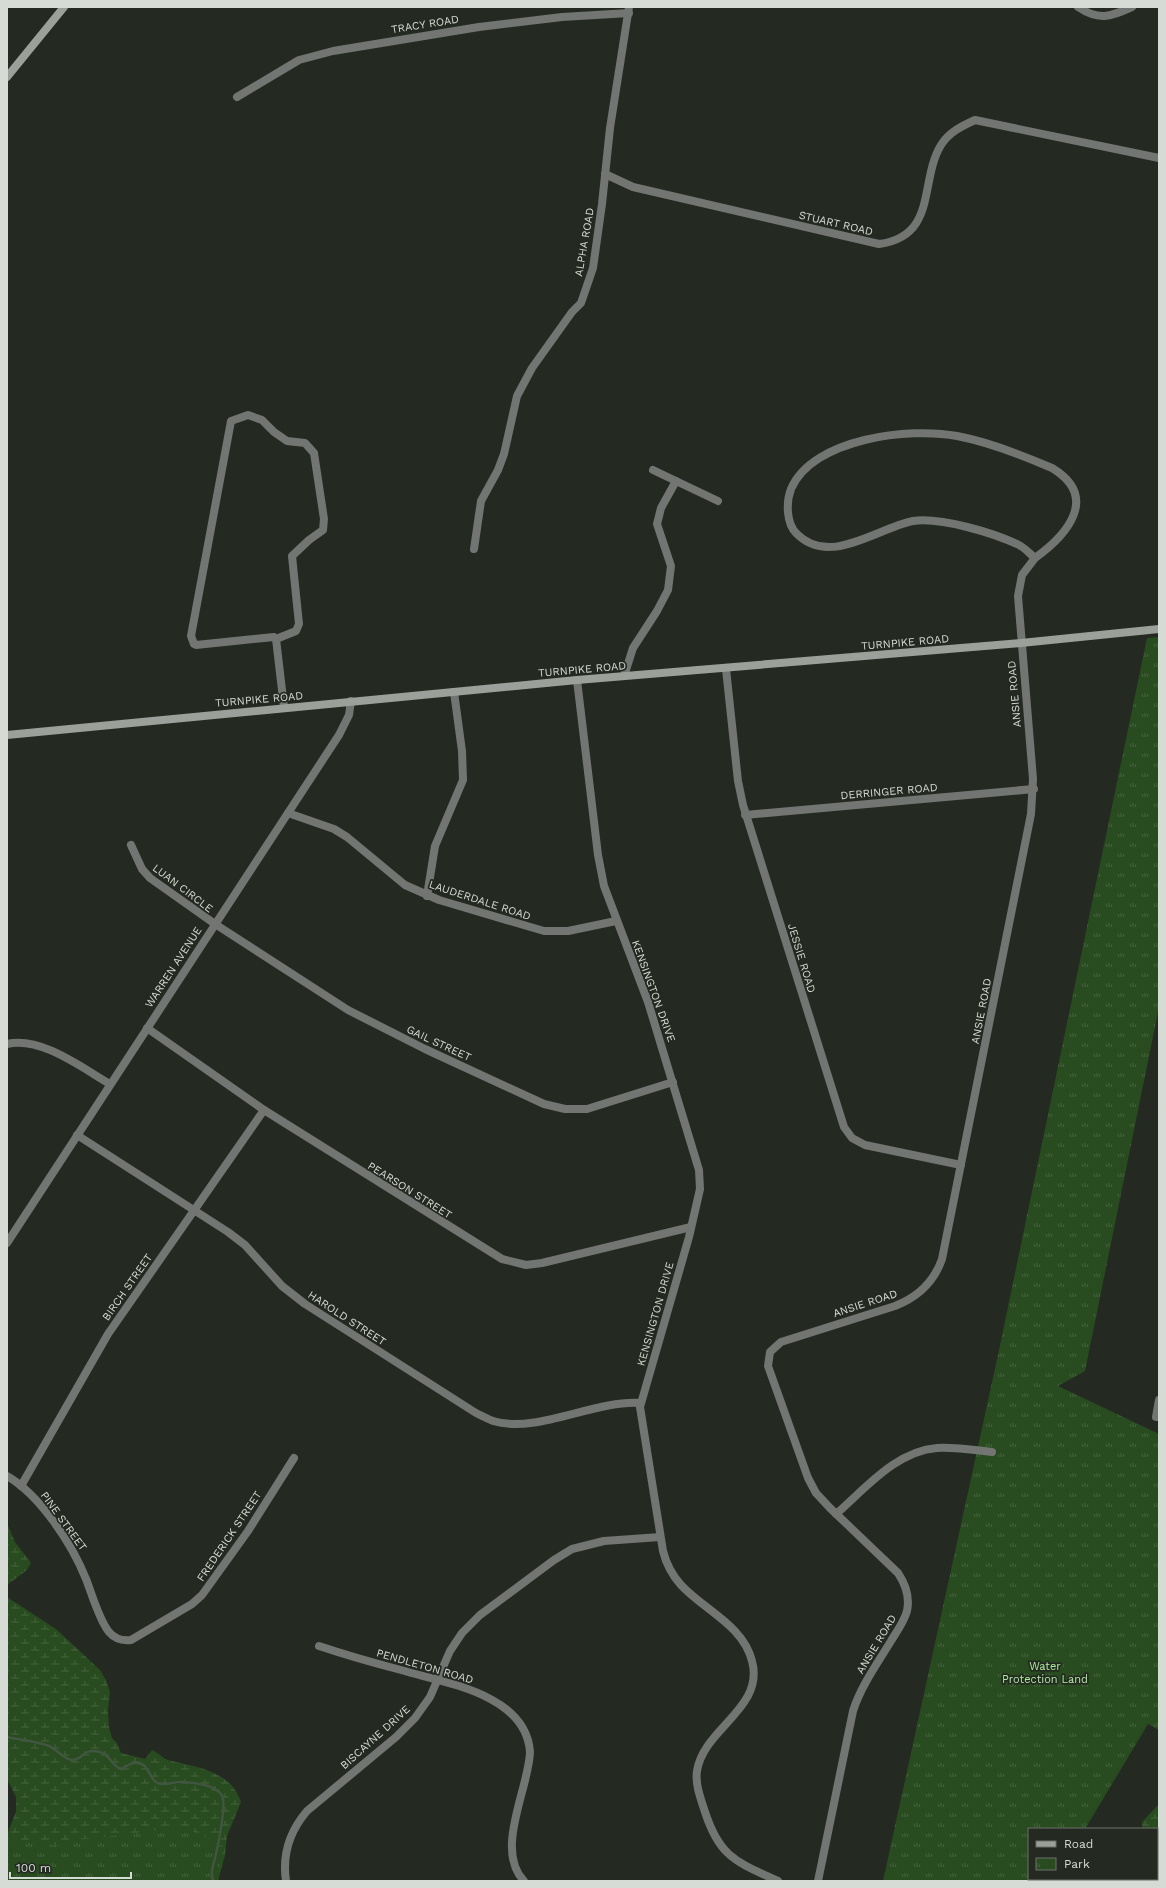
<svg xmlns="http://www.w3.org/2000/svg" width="1166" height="1888" viewBox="0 0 1166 1888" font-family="'Work Sans',sans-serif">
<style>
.wetland{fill:url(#wetland-marsh)}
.park{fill:url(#park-tufts)}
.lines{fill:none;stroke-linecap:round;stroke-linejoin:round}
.stream{stroke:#415640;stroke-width:2.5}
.minor{stroke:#727571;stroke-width:8}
.secondary{stroke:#9ba19a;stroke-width:8}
.labels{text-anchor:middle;stroke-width:3.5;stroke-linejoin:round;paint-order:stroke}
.street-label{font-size:11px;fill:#d7dbd6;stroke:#242a22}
.park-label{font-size:11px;fill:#afeca1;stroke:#242a22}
</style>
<defs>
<pattern id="wetland-marsh" width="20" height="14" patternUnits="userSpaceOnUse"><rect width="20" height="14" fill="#284b1f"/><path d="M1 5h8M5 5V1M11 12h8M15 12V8" fill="none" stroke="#46643f"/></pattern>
<pattern id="park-tufts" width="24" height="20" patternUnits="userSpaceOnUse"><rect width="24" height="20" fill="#284b1f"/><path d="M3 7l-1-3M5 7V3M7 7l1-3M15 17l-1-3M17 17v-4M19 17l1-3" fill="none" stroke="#46643f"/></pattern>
</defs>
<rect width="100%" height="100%" fill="#242a22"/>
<!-- wetland -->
<g class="wetland">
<path d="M7,1523L15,1542L31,1563L27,1570L7,1585Z"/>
<path d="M7,1597L56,1629L100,1670L106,1680L110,1692L108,1710L109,1727L112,1738L117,1743L121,1753L145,1759L152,1750C158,1752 162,1758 168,1760C195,1767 231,1770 241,1802L227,1836L225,1855L218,1881H7V1834L16,1812V1797L7,1779Z"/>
<path d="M1159,1804V1881H1130L1131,1879H1157V1829H1142V1822Z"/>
</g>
<!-- park -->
<g class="park">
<path d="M1159,637V1007L1085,1371L1058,1386L1159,1434V1730L1148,1724L1085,1829H1029V1879H1055L1053,1881H883L998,1355L1147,638Z"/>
<path d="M184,1827L223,1846L218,1881H7V1839L59,1846L70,1841Z"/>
</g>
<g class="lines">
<!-- stream -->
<path class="stream" d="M7,1737C21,1740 35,1741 49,1746C57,1749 63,1759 72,1760C82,1761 83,1747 100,1752C110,1755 112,1766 121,1769C126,1767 130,1763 135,1763C151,1761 148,1784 162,1784C169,1785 176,1781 183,1782C195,1783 212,1784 221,1794C228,1801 218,1844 216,1854C214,1863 210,1871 213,1881"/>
<!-- minor -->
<g class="minor">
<path d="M1078,7C1099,21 1110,17 1132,7"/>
<path d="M237,97L299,60L333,51L479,27L562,17L629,13"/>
<path d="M605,174L633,187L879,244C938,236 919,181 941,145C949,132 962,126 975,120L1159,158"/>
<path d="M248,415L262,420L274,432L287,441L305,443L314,453L324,519L323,530L309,540L292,556L299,624L296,631L276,639L274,637L196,645L194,644L191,636L231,421Z"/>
<path d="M653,470L676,481"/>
<path d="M474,549L481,501L498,470L504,454L517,396L532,368L572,312L581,303L593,268L602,204L610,128L629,7"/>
<path d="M276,639L284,707"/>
<path d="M726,669L738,781L743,805L844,1127L852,1138L865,1145L961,1165"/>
<path d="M624,676L633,648L657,611L668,590L671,566L657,524L661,508L676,481L718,501"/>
<path d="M577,680L598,855L604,886L648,1002L699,1170L700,1189L689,1237L640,1407L663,1551C666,1563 672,1575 681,1585C704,1610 743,1625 752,1661C765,1708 703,1729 697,1771C695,1785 701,1799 705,1812C720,1858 737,1862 778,1881"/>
<path d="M288,813L334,829L347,837L405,885L439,900L544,931H568L616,921"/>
<path d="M745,815L1034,789"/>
<path d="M131,845L142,869L150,878L215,924L348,1010L425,1049L544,1104L565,1109H587L673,1082"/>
<path d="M427,896L435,846L463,780L462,751L454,692"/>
<path d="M147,1028L264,1110L502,1259L526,1265L542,1263L691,1227"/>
<path d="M7,1044C41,1036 82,1068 110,1084"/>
<path d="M77,1135L228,1232L245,1245L282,1286L305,1304L476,1413C482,1416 488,1419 493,1421C537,1434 594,1400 640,1403"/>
<path d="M7,1243L339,735L349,715L351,701"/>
<path d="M1156,1417L1159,1400"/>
<path d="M7,1476C40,1495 72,1544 86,1579C92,1594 99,1620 109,1632C115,1639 123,1641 131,1640L192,1604L202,1595L248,1531L294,1458"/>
<path d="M21,1486L108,1334L264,1110"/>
<path d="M836,1514C865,1489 896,1451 937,1448C955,1447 974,1450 992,1452"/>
<path d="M319,1646C346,1655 374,1663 401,1670C445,1683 526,1694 530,1752C529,1788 494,1850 524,1881"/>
<path d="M286,1881C282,1854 289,1832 307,1811L396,1737L415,1718L430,1697L450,1651L462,1633L480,1615L554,1560L572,1549L604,1541L660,1537"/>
<path d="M818,1881L853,1711C861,1686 877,1664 891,1641C897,1631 904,1622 907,1611C910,1597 906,1585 898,1573L830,1508L816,1493L808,1478L768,1366L770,1352L781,1342L895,1306C918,1297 934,1282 942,1259L1031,814L1033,779L1018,596L1022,575L1035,558C1030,554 1025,548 1019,545C994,533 941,517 913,521C877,528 830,567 797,534C786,524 786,502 791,489C813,438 910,427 957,436C989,442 1022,455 1052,468C1100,497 1067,535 1035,558"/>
</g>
<!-- secondary -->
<g class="secondary">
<path d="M7,77L64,7"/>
<path d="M7,735L577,680L1021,643L1159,629"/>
</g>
</g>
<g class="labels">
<!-- street labels -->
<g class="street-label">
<text transform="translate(425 24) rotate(-9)" y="4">TRACY ROAD</text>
<text transform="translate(836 223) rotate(13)" y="4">STUART ROAD</text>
<text transform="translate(584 242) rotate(-80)" y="4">ALPHA ROAD</text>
<text transform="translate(905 642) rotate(-5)" y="4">TURNPIKE ROAD</text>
<text transform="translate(582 669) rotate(-5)" y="4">TURNPIKE ROAD</text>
<text transform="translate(1014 694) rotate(-95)" y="4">ANSIE ROAD</text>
<text transform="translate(259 699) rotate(-5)" y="4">TURNPIKE ROAD</text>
<text transform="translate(889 791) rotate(-5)" y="4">DERRINGER ROAD</text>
<text transform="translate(183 888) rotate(37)" y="4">LUAN CIRCLE</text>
<text transform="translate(480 900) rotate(18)" y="4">LAUDERDALE ROAD</text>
<text transform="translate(802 958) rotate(73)" y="4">JESSIE ROAD</text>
<text transform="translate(173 967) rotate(-57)" y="4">WARREN AVENUE</text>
<text transform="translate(654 991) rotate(70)" y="4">KENSINGTON DRIVE</text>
<text transform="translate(981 1011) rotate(-79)" y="4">ANSIE ROAD</text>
<text transform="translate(439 1043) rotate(25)" y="4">GAIL STREET</text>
<text transform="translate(410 1190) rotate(32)" y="4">PEARSON STREET</text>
<text transform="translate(127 1287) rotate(-55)" y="4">BIRCH STREET</text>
<text transform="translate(865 1303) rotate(-18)" y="4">ANSIE ROAD</text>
<text transform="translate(655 1314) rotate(-74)" y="4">KENSINGTON DRIVE</text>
<text transform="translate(347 1318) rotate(33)" y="4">HAROLD STREET</text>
<text transform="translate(64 1521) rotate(54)" y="4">PINE STREET</text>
<text transform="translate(229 1536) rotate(-56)" y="4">FREDERICK STREET</text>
<text transform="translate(876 1644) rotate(-59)" y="4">ANSIE ROAD</text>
<text transform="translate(425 1666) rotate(16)" y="4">PENDLETON ROAD</text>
<text transform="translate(375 1737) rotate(-42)" y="4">BISCAYNE DRIVE</text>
</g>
<!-- park labels -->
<g class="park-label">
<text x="1045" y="1670">Water<tspan x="1045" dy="13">Protection Land</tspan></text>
</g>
</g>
<!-- border -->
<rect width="1166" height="1888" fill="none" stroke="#d7dbd6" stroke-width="16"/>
<!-- legend -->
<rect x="1028" y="1828" width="130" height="52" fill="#242a22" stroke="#6c716a"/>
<rect x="1036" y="1841" width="20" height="6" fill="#9ba19a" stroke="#6c716a"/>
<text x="1064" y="1848" font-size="12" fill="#d7dbd6">Road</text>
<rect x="1036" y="1858" width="20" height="12" fill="url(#park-tufts)" stroke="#6c716a"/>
<text x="1064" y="1868" font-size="12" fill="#d7dbd6">Park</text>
<!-- scale -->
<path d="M10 1872v6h121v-6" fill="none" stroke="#d7dbd6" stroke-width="2"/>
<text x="16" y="1872" font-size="12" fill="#d7dbd6" stroke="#242a22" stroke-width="3" paint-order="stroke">100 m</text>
</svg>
